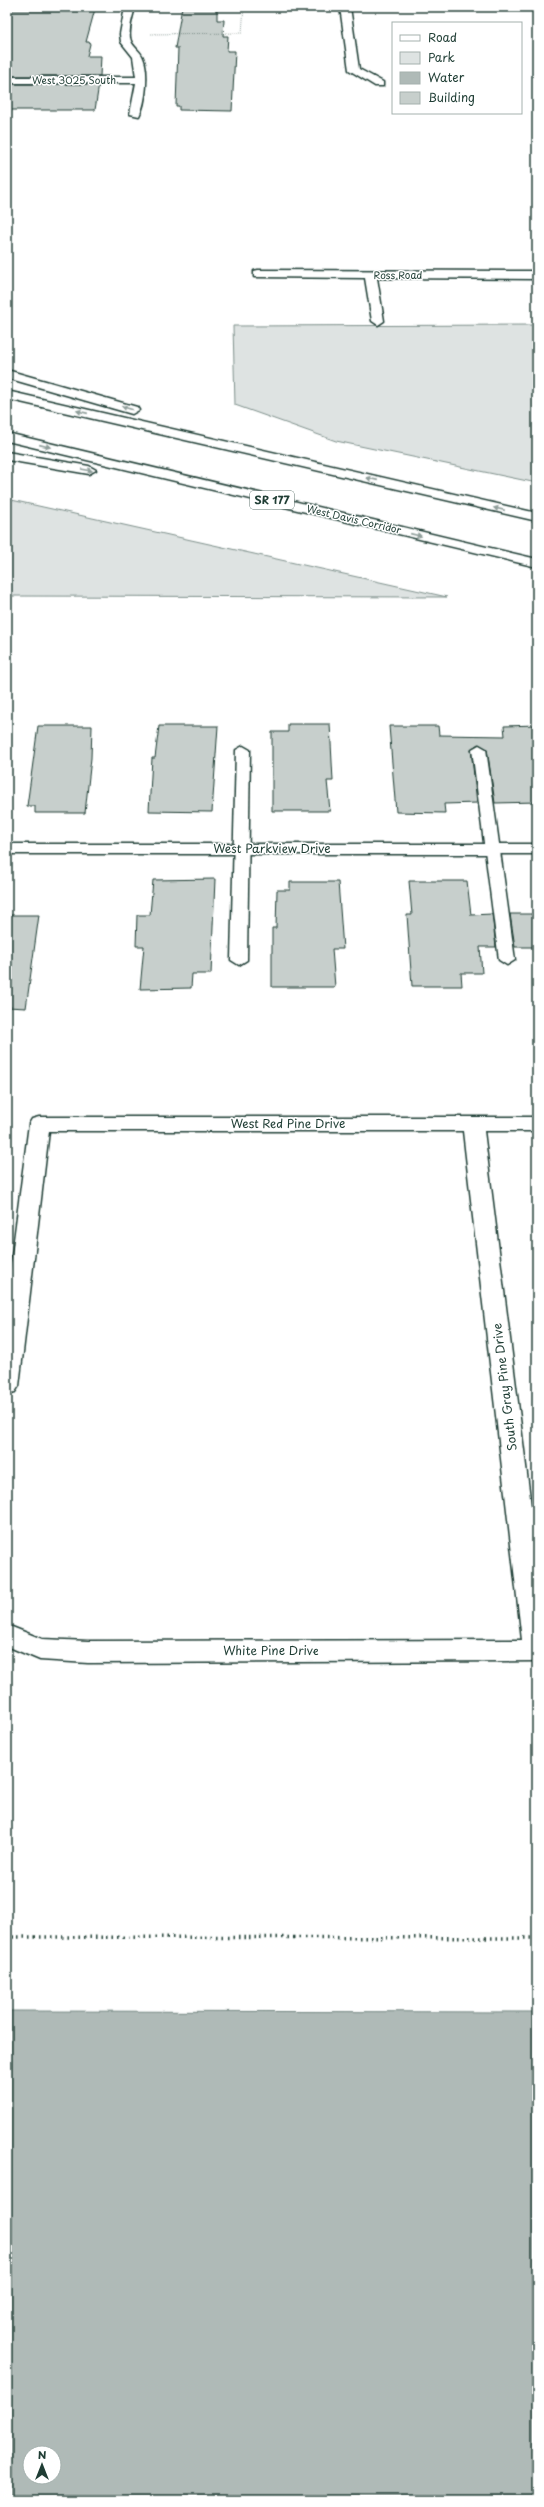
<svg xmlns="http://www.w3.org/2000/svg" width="544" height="2507" viewBox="0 0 544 2507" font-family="'Playpen Sans',sans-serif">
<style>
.green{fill:#dee3e2;stroke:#7e908b}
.water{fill:#afbab7;stroke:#758883;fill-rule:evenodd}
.building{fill:#c7cfcc;stroke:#1f3d34}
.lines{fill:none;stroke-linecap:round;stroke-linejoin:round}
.lane-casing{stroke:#1f3d34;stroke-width:3}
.street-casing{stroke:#1f3d34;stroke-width:3}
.highway-casing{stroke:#1f3d34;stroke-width:3}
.path-far1{stroke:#1f3d34;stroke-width:1;stroke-dasharray:0.5 1.5;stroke-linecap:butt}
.path{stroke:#1f3d34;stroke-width:3.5;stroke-dasharray:1.5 4;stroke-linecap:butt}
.lane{fill:#fff;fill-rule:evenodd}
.street{fill:#fff;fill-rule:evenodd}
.highway{fill:#fff;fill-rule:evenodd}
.oneway{fill:#8f9e9a}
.labels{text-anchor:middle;stroke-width:3;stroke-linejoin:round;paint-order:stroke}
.far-street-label{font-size:10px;fill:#1f3d34;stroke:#fff}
.shield{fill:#fff;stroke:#627771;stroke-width:1}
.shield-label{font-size:11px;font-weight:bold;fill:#1f3d34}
.street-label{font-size:12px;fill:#1f3d34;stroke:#fff}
</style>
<rect width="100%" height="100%" fill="#fff"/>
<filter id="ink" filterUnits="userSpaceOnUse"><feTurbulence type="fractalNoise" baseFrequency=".025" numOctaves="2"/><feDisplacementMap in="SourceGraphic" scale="8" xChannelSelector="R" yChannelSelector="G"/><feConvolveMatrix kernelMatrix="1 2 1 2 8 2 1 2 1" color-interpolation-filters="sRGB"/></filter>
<g filter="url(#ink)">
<!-- green -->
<g class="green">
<path d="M537,325V483L336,441L235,405L233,326Z"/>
<path d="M7,499L447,597L7,596Z"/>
</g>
<!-- water -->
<path class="water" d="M7,2011L537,2012V2500H7ZM30,2453H54V2477H30Z"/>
<!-- building -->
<g class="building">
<path d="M182,7H217V20H224L223,36H228L227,51H235L232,111L179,110V106H176L178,48H175Z"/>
<path d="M7,9H95L86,42H89L90,44L87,56H101L100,76H7Z"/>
<path d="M7,84H99L95,110H7Z"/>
<path d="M288,724H330L333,781H327L330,811H272V732H288Z"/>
<path d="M537,725V802L495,803L487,749L478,744L471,749L477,803L444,804L445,813L396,812L389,726H438L439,735L505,736L504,726Z"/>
<path d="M38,726H92L91,758L85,813H35V806H27Z"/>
<path d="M159,726H218L212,812L149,811L152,758H155Z"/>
<path d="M215,879L211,974H192L191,988L140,989L144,946H136L137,915H150L153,880Z"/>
<path d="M409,881H467L471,915L492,914L496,947H480L482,973H461L462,986H412L407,915H412Z"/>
<path d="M290,882H338L343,949H332L335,987H272V928H276L277,890H290Z"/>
<path d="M510,914H537V947H515Z"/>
<path d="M7,915H39L26,1008L7,1007Z"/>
</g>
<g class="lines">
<!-- lane casing -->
<g class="lane-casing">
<g id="lane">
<path d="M479,745L486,749L515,960L507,965L499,960L472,749Z"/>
<path d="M243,746L250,750L247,960L239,965L231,960L236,750Z"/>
</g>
</g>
<!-- street casing -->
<g class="street-casing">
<g id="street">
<path d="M125,7H135C133,16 127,32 131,41C133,47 141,51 143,58C149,71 146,104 139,116L130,114L136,83H7V77H136L133,57L121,42L120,34Z"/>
<path d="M340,7H350L359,69L383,82V86H375L349,70Z"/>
<path d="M528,7H537V11L530,9Z"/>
<path d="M258,270L537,271V279L377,278L384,321L378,325L372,321L365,278L254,277V271Z"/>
<rect x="7" y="844" width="530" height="10"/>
<path d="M39,1117H537V1131H484L537,1554V1661L88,1663L40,1660L7,1646V1625L42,1639L88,1641L522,1640L463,1131H49L19,1386L15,1392L7,1394V1294L29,1124L32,1119Z"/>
</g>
</g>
<!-- highway casing -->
<g class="highway-casing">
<g id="highway">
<path d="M7,370L137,407L139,410L132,414L7,378Z"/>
<path d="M7,391L537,513V521L7,399Z"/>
<path d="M7,433L537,559V567L7,441Z"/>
<path d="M7,452L89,466L96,470L89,474L7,460Z"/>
</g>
</g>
<!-- path-far1 -->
<path class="path-far1" d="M151,34L242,33L244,7"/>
<!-- path -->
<path class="path" d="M7,1937L537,1938"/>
<!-- lane -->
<use href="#lane" class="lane"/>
<!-- street -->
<use href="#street" class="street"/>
<!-- highway -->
<use href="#highway" class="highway"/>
</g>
<!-- one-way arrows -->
<defs><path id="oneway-solid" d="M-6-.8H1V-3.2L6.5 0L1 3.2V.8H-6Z"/></defs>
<g class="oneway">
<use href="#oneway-solid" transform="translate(127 408) rotate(-163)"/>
<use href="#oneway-solid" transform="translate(82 412) rotate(-167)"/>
<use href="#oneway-solid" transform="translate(45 446) rotate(13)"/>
<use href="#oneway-solid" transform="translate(87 470) rotate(10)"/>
<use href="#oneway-solid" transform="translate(372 479) rotate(-167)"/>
<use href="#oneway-solid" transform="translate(499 509) rotate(-167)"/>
<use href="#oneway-solid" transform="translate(416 535) rotate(13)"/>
</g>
</g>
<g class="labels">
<!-- far-street labels -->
<g class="far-street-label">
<text x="74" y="84">West 3025 South</text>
<text x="398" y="279">Ross Road</text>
<text transform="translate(354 519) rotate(13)" y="4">West Davis Corridor</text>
</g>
<!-- shield labels -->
<rect class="shield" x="250" y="491" width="44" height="18" rx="3"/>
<g class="shield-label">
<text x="272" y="504">SR 177</text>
</g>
<!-- street labels -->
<g class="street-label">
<text x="272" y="853">West Parkview Drive</text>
<text x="288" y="1128">West Red Pine Drive</text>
<text transform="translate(505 1387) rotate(-97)" y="4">South Gray Pine Drive</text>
<text x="271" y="1655">White Pine Drive</text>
</g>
</g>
<!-- margin -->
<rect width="544" height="2507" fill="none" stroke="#fff" stroke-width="24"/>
<rect x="12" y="12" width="520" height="2483" fill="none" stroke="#1f3d34" stroke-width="1.5" filter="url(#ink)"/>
<!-- legend -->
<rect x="392" y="22" width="130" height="92" fill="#ffffff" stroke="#a5b1ae"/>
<rect x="400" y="35" width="20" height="6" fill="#ffffff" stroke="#a5b1ae"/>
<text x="428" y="42" font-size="12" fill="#1f3d34">Road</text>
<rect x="400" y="52" width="20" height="12" fill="#dee3e2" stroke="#a5b1ae"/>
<text x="428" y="62" font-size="12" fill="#1f3d34">Park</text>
<rect x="400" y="72" width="20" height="12" fill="#afbab7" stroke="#a5b1ae"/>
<text x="428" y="82" font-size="12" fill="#1f3d34">Water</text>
<rect x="400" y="92" width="20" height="12" fill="#c7cfcc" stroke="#a5b1ae"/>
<text x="428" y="102" font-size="12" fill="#1f3d34">Building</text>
<!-- north arrow -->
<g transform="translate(42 2465)"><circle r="19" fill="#ffffff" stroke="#a5b1ae"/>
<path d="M0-3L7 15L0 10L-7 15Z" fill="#1f3d34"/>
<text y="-6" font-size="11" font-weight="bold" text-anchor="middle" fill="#1f3d34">N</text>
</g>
</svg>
